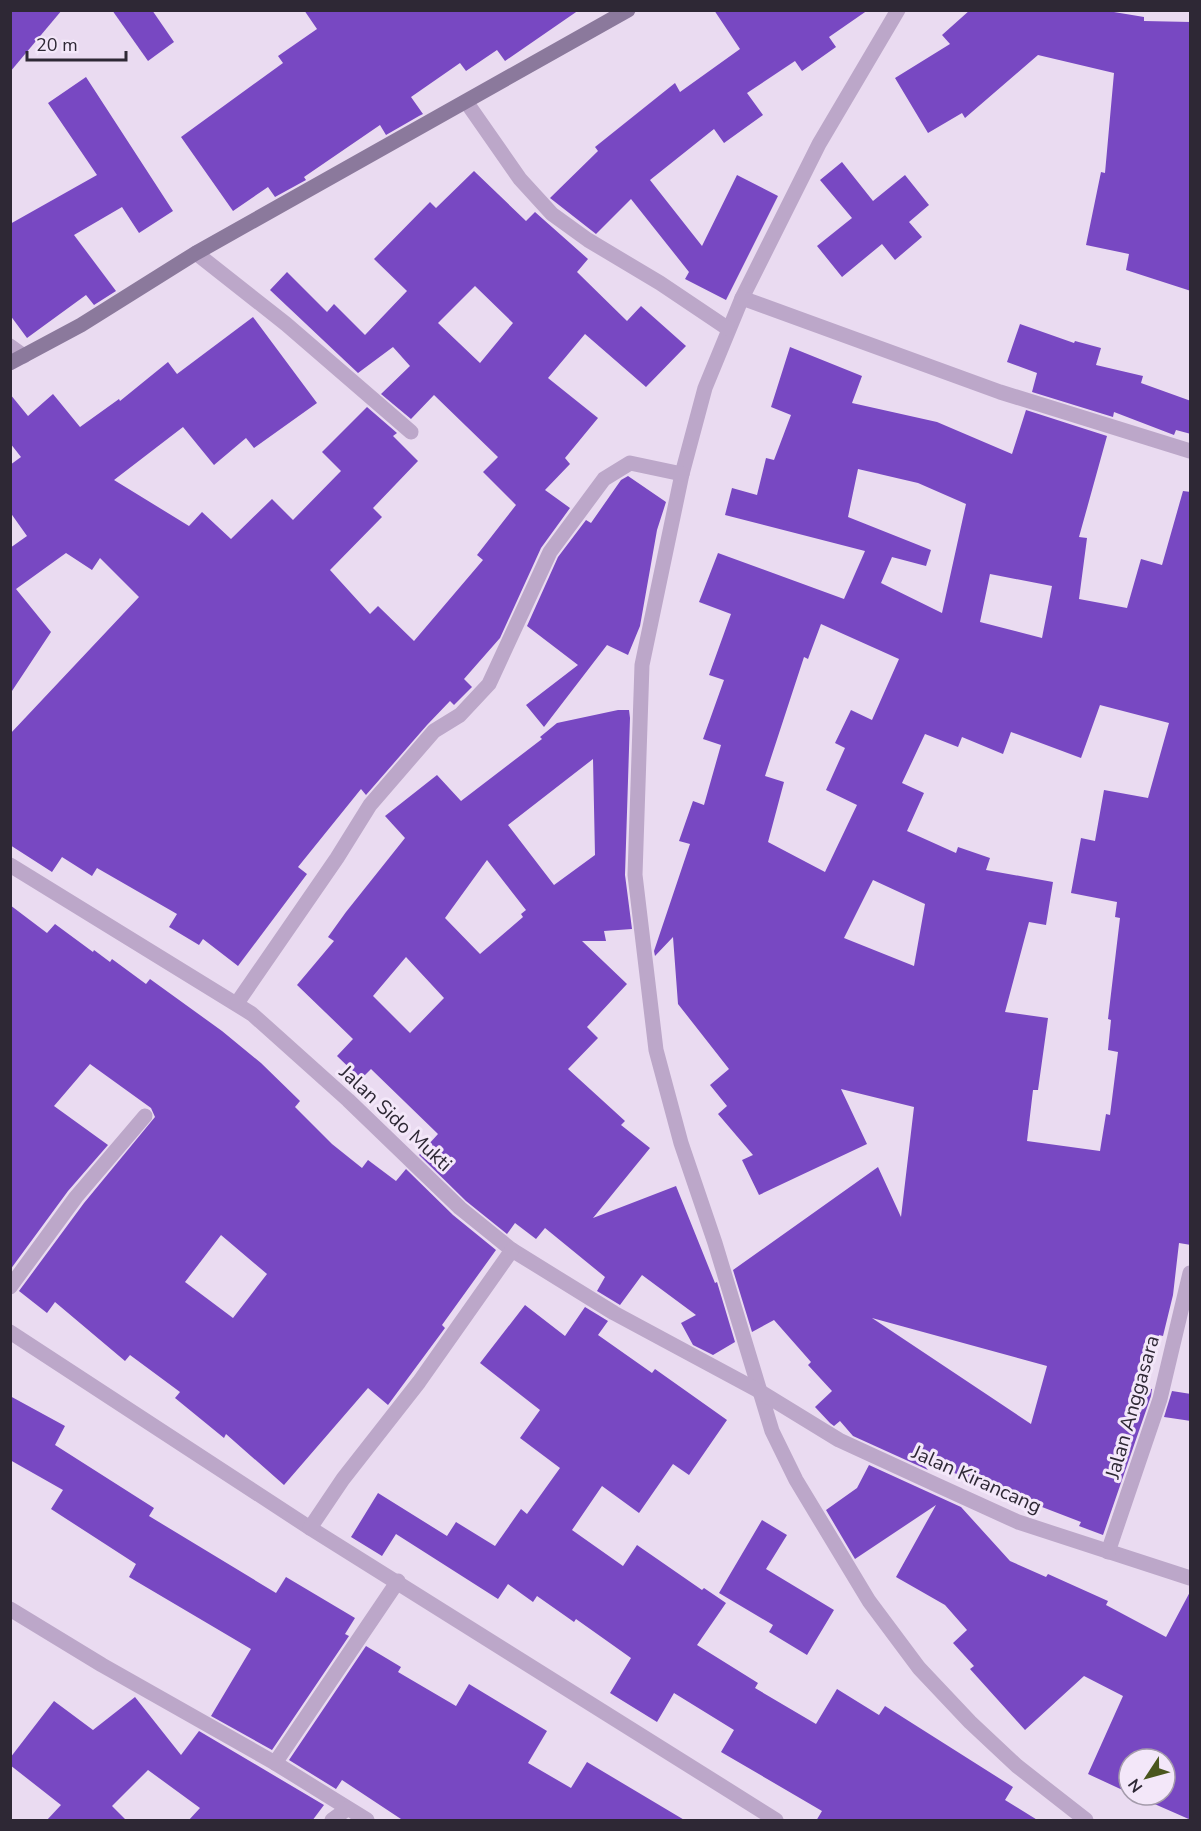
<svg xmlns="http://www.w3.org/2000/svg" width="1201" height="1831" viewBox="0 0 1201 1831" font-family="'Nunito Sans',sans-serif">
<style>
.building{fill:#7848c2;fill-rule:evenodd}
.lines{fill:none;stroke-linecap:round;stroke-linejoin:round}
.street{stroke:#bca7c9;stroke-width:15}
.secondary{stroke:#8b799c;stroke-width:15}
.labels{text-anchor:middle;stroke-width:6;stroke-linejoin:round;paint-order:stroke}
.street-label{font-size:20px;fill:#2e2835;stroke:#f3e7f9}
</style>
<rect width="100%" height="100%" fill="#eadbf1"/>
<!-- building -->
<g class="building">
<path d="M10,10H62L10,72Z"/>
<path d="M112,10H152L174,42L148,61Z"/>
<path d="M304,10H579L505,61L497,50L466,71L460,63L411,97L423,114L419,116L386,135L380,125L304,177L306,180L275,197L268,187L233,211L181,137L283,63L278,56L317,29Z"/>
<path d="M714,10H868L829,37L836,47L802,71L795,61L747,93L763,115L724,143L714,129L650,180L702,246L737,175L778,196L726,300L685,279L689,272L631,199L596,234L550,198L598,151L595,147L675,83L680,92L740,49Z"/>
<path d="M970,10H1102L1144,17V21L1191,22V291L1126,270L1129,254L1086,245L1101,172L1105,173L1114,73L1038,55L965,118L962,113L928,133L895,78L950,44L942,35Z"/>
<path d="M86,77L173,211L139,233L122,207L74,235L116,291L94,305L86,295L27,338L10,315V224L97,175L48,103Z"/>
<path d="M842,162L873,201L905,175L929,205L909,222L922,237L895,260L882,244L842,277L817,246L852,218L820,180Z"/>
<path d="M474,171L526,221L535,212L588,259L577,272L627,321L641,306L686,346L646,387L585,334L548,378L598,418L565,458L570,464L545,490L570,508L541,548L500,638L464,679L472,687L454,705L450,701L427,725L366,795L361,789L298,867L307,874L238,966L203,939L199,945L169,927L177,914L97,868L92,876L62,857L52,872L10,845V734L139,597L100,558L92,570L66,553L16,589L51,632L10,694V548L27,536L10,512V465L21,457L10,443V394L28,416L53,394L80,427L119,399L120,401L168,362L177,374L253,317L317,403L254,448L246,438L214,465L183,427L114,480L189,526L202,512L231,539L272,499L293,520L341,471L322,452L367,407L397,433L393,436L418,461L373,508L382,517L330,570L370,614L378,606L414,641L483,560L477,555L516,505L483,472L498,457L434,395L411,419L381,394L410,366L393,347L358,373L270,290L287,272L327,312L334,304L365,335L407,291L374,259L430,202L436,208ZM475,286L513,323L480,363L438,323Z"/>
<path d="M1020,324L1074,343L1075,341L1101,348L1096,365L1143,376L1141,383L1191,401V434L1176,430L1174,435L1114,412L1113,417L1032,392L1037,373L1007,362Z"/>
<path d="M790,347L862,376L852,403L937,422L1012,454L1026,410L1107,436L1079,537L1087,538L1079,599L1127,608L1141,559L1162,565L1183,491L1191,492V1245L1179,1243L1173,1295L1163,1336L1159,1335L1145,1388L1152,1389L1151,1396L1103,1535L1079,1526L1081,1522L918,1459L928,1470L853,1436L840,1421L834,1426L830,1423L815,1407L832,1391L808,1365L811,1362L774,1320L752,1332L733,1270L878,1167L901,1217L914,1107L841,1089L867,1144L759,1195L742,1160L753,1155L718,1114L727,1106L710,1085L729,1069L678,1004L673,937L655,956L654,951L690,844L679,841L693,801L704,805L721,745L703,739L724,680L709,675L731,614L699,602L718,553L844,599L865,551L725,515L732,488L757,495L766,458L774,460L791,415L771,407ZM858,469L918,483L966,504L942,613L881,583L892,557L926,566L931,550L848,517ZM990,574L1052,586L1042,638L980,622ZM821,624L899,659L872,720L851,710L835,743L845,748L826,790L857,805L825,872L768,842L784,782L765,776L804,657L808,659ZM1100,705L1169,723L1148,798L1104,790L1095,841L1081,838L1071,893L1117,902L1115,917L1120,918L1108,1019L1111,1020L1108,1050L1118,1052L1110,1115L1106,1114L1100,1151L1027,1141L1033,1090H1038L1048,1018L1005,1012L1029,922L1046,925L1053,882L986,870L990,858L958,847L956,853L907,831L924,793L902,783L925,734L958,747L962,737L1003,754L1011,732L1081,758ZM873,880L925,904L914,966L844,938ZM872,1318L1047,1366L1031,1424Z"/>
<path d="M628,476L666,502L657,530L640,626L628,655L607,645L544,727L526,705L578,665L527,626L558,557L586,520L591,523L621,480Z"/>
<path d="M618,710H629L630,718L625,875L632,929L604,931L606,941H582L627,984L587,1027L598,1038L568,1069L625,1121L621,1125L650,1148L593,1218L676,1186L715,1283L717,1282L735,1342L713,1355L693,1345L681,1323L696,1315L642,1275L620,1305L597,1291L605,1277L545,1228L536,1239L515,1223L507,1234L466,1201L419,1155L438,1134L371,1069L361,1079L337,1056L353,1039L297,985L334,941L328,937L346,912L405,838L385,816L437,775L461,801L542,739L540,737L557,723ZM593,759L595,855L554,885L508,825ZM487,860L526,910L521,914L523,917L480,954L445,918ZM406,957L444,998L410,1033L373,996Z"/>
<path d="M10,905L47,933L55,924L93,952L94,950L110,962L112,959L146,984L150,979L222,1031L261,1063L300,1101L295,1107L332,1144L362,1168L368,1160L396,1181L406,1169L453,1215L496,1250L442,1325L445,1328L388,1405L368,1388L284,1485L226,1434L224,1438L175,1398L180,1392L130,1355L125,1361L55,1302L47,1313L19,1291L84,1203L155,1117L151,1108L90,1064L54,1106L108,1145L68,1191L10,1270ZM221,1235L267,1274L233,1318L185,1282Z"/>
<path d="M525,1305L565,1336L585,1307L608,1321L598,1335L652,1373L655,1369L727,1420L689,1475L673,1464L639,1513L602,1486L572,1530L623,1566L637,1545L702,1590L704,1588L726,1603L697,1645L758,1683L755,1688L816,1724L837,1689L879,1715L885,1706L1013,1787L1005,1800L1039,1821H816L822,1811L721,1752L734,1730L674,1693L657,1722L610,1693L631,1658L576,1619L574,1622L537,1596L533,1602L508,1584L498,1599L396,1534L382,1556L351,1537L378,1493L447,1536L456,1522L495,1546L521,1509L527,1514L560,1468L520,1438L540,1410L480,1363Z"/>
<path d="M1172,1391L1191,1394V1421L1164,1417Z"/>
<path d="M10,1396L65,1426L55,1445L154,1508L149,1516L276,1593L286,1577L355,1618L345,1634L349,1636L272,1750L211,1716L251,1649L129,1577L136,1564L51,1509L63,1490L10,1460Z"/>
<path d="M869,1465L961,1507L1010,1561L1046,1577L1048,1574L1108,1601L1106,1605L1166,1637L1191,1590V1820L1134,1795H1165V1759H1129V1793L1088,1774L1123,1696L1084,1676L1025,1730L970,1669L974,1666L953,1643L967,1630L945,1605L896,1577L936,1505L855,1559L826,1510L857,1488Z"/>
<path d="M762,1520L787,1535L766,1569L834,1610L807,1655L769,1632L773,1625L719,1593Z"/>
<path d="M366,1646L401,1667L398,1672L456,1706L469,1684L547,1731L528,1763L571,1788L587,1762L686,1821H404L342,1780L336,1789L289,1760Z"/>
<path d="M135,1697L181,1755L199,1731L324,1805L312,1821H188L200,1808L148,1770L112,1806L127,1821H46L61,1805L10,1765V1758L54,1701L93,1730Z"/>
</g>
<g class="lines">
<!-- street -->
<g class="street">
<path d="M898,10L819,144L742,298L705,388L682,474L642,665L635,875L656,1050L681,1143L715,1243L772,1431L796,1480L869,1601L919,1668L970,1722L1017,1766L1086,1820"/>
<path d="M467,103L520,179L552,214L588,240L660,283L727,328"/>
<path d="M196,253L286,324L411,432"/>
<path d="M742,298L1000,392L1190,451"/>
<path d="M10,346L24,356"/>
<path d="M10,865L252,1014L348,1100L460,1208L512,1250L614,1313L759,1391L839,1440L939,1486L1018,1522L1190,1578"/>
<path d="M237,1003L337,858L370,805L434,731L460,715L489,684L550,552L604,479L630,463L682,474"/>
<path d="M10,1287L76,1197L145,1116"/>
<path d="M10,1332L310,1528L776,1820"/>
<path d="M310,1528L343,1479L419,1382L512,1250"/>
<path d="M1108,1552L1160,1399L1190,1273"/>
<path d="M10,1609L102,1665L275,1763L367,1820"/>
<path d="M275,1763L398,1581"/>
<path d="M332,1820L347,1809"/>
</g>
<!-- secondary -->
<path class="secondary" d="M10,363L81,325L196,253L628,10"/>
</g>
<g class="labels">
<!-- street labels -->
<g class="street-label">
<text transform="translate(396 1118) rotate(43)" y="7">Jalan Sido Mukti</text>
<text transform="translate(1132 1407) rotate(-74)" y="7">Jalan Anggasara</text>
<text transform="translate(977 1479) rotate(24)" y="7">Jalan Kirancang</text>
</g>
</g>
<!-- border -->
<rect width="1201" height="1831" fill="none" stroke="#2e2835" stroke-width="24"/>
<!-- north arrow -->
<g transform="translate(1147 1777) rotate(234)"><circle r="28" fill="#f3e7f9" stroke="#a49bab" stroke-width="1.5"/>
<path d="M0-4.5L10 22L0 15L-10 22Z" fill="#4a561e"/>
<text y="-9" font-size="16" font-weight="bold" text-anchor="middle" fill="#2e2835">N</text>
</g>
<!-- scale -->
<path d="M27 51v9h99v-9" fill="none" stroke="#2e2835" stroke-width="3"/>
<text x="36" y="51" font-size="18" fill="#2e2835" stroke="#f3e7f9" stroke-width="4.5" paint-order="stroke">20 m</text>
</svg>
